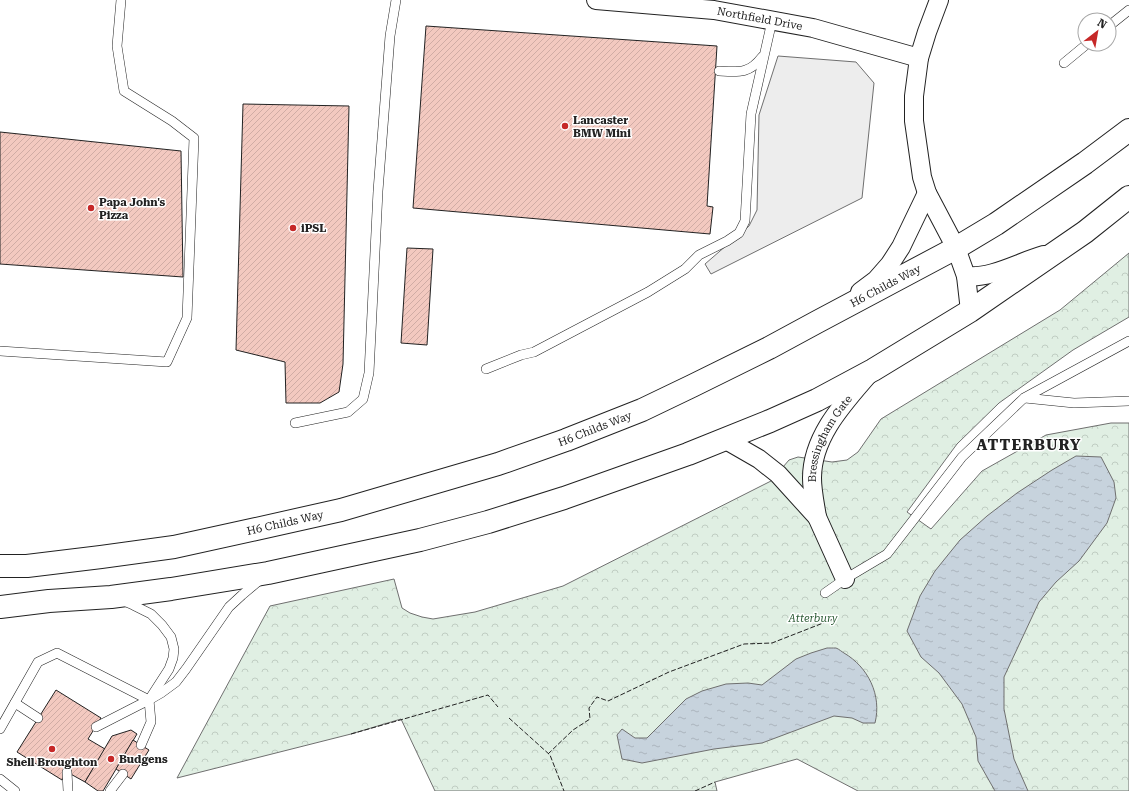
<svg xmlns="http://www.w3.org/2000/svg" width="1129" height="791" viewBox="0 0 1129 791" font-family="'Roboto Serif',serif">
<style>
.park{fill:url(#park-crowns);stroke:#6f6f6f}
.parking{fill:#ededed;stroke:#6f6f6f}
.water{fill:url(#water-ripples);stroke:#6f6f6f}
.building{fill:url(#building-hatch);stroke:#222}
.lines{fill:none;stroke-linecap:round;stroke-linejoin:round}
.lane-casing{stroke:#222;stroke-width:10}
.street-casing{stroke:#222;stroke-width:20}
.highway-casing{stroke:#222;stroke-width:24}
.lane{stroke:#fff;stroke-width:9}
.street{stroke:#fff;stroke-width:18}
.highway{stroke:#fff;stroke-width:22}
.fence{stroke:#222;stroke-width:1;stroke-dasharray:5 2;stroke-linecap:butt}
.poi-dot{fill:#c62828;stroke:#fff;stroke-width:1.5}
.labels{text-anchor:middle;stroke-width:3;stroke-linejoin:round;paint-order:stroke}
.street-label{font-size:11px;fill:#222;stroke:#fff}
.poi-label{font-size:11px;font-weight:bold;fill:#222;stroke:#fff;text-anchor:start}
.park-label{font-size:11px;font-style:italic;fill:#2f5e38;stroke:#fff}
.district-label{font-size:15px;font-weight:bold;letter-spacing:1px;fill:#222;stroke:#fff}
</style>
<defs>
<pattern id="park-crowns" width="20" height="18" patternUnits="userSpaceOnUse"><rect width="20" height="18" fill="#e0efe3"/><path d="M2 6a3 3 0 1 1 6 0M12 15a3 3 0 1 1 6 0" fill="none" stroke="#c0cdc2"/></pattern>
<pattern id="water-ripples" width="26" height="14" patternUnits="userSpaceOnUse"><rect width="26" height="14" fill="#c7d3dd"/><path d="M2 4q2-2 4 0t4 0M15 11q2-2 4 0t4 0" fill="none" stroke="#abb5bd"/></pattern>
<pattern id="building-hatch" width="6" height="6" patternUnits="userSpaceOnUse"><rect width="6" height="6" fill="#f3c9c0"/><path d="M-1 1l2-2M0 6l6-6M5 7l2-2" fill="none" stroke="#d0aca5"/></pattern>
</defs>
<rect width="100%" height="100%" fill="#fff"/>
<!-- park -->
<path class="park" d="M1129,253V317L1073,350L999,403L957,444L907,512L931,529L982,471L1046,435L1111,423H1129V791H858L797,759L715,782L717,791H435L401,719L351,734L177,778L270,606L394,579L402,608L410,613L422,617L433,619L475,612L563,586L771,481L789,460L798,457L832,462L847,460L858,452L881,419L1060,310Z"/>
<!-- parking -->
<path class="parking" d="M778,56L856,62L874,83L862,198L711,274L705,264L749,226L757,210L759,115Z"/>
<!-- water -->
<g class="water">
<path d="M1076,456L1101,457L1114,482L1116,498L1107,523L1079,561L1056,582L1039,602L1004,677V709L1014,759L1028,791H995L978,761L976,737L962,704L939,673L921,657L907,631L920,596L935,571L960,540L987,516L1017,493L1052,470Z"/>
<path d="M827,648C829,648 833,648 836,648C839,649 842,652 844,653C868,667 882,695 875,723H863L852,718L834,716L762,743L714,749L642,763L622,759L617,735L622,729L635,738H647L686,699L702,691L726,684L748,683L762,685L796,659L811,653Z"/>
</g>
<!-- building -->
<g class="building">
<path d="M426,26L717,46L707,206L713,207L710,234L413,208Z"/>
<path d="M243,104L349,106L343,364L339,392L320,403H286L285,362L236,350Z"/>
<path d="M0,132L181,151L183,277L0,264Z"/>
<path d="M407,248L433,249L427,345L401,343Z"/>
<path d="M56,690L101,718L88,739L105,749L85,782L67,772L62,780L17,752Z"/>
<path d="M131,730L137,734L103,791H98L85,782L112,736Z"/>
<path d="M133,740L149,750L131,779L116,769Z"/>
</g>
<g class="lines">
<!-- lane casing -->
<g class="lane-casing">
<g id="lane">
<path d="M1109,26L1129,10"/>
<path d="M1064,63L1087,44"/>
<path d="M719,71C739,72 749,74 762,57"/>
<path d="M0,351L167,362L187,318L194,138L172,121L124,91L117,46L121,0"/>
<path d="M486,369L521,355L534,352L648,292L685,269L699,255L727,241L739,233L745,221L751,114L772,21"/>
<path d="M1025,398L1074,403L1129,401"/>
<path d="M295,423L348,412L363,399L369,373L378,191L390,36L396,0"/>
<path d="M825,593L845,579L887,554L962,457L1024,398L1129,341"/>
<path d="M15,703L38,718"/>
<path d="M96,727L137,706L149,700L169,669L173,658L174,649L171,637L162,625L151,614L133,605L124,601"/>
<path d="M0,729L38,662L57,653L149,700L161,693L176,682L186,669L229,607L242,595L261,579"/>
<path d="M141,745L151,722L149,700"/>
<path d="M67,772L68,791"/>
<path d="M0,779L15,791"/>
<path d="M110,791L123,774"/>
</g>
</g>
<!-- street casing -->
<g class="street-casing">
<g id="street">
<path id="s1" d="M596,0L714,10L813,28L919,58"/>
<path d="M939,0L927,32L919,58L914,96V121L922,177L927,193L956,248L966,276L970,311"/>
<path d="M966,276C991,279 1019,262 1044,255"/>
<path d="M860,292L876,280L890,264L901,247L927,193"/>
<path d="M726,440L759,459L778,474L817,517L845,579"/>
<path id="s2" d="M817,517C815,504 812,491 812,478C812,437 843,404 868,375"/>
</g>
</g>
<!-- highway casing -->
<g class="highway-casing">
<g id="highway">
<path id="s3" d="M0,566H27L101,557L174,547L256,529L341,510L498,464L566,440L642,410L692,386L769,348L817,322L956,248L996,224L1085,163L1129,130"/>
<path d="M0,607L49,601L111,597L171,589L268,573L420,540L488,522L564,498L688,454L770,421L817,400L873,370L970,311L1085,232L1129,197"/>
</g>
</g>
<!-- lane -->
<use href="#lane" class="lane"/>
<!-- street -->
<use href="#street" class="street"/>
<!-- highway -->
<use href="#highway" class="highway"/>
<!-- fence -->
<g class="fence">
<path d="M509,718L550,755L564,791"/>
<path d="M351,734L488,695L498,707"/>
<path d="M548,754L573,730L590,719L589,708L597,697L608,701L669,672L744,644L772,643L836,618"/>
<path d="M695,791L715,782"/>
</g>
</g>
<!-- markers -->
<g class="poi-dot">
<circle cx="565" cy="126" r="4"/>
<circle cx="91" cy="208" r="4"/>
<circle cx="293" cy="228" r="4"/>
<circle cx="52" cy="749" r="4"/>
<circle cx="111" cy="759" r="4"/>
</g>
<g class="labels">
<!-- street labels -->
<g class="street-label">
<text dy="4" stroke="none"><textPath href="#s1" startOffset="165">Northfield Drive</textPath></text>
<text dy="4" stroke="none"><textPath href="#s3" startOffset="937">H6 Childs Way</textPath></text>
<text dy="4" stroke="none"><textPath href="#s3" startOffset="613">H6 Childs Way</textPath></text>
<text dy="4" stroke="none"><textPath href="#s2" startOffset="83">Bressingham Gate</textPath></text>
<text dy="4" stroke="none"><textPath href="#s3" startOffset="289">H6 Childs Way</textPath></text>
</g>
<!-- poi labels -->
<g class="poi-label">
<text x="573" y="124">Lancaster<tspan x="573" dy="13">BMW Mini</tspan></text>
<text x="99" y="206">Papa John's<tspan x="99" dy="13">Pizza</tspan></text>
<text x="301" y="232">iPSL</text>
<text x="119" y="763">Budgens</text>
<text x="52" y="766" text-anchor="middle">Shell Broughton</text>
</g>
<!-- park labels -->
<g class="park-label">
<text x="813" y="622">Atterbury</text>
</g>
<!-- district labels -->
<g class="district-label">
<text x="1029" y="450">ATTERBURY</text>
</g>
</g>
<!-- north arrow -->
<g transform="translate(1097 32) rotate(31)"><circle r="19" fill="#ffffff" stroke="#a7a7a7"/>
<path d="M0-3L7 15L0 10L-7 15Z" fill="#c62828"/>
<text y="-6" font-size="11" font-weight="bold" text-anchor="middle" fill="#222222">N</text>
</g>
</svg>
